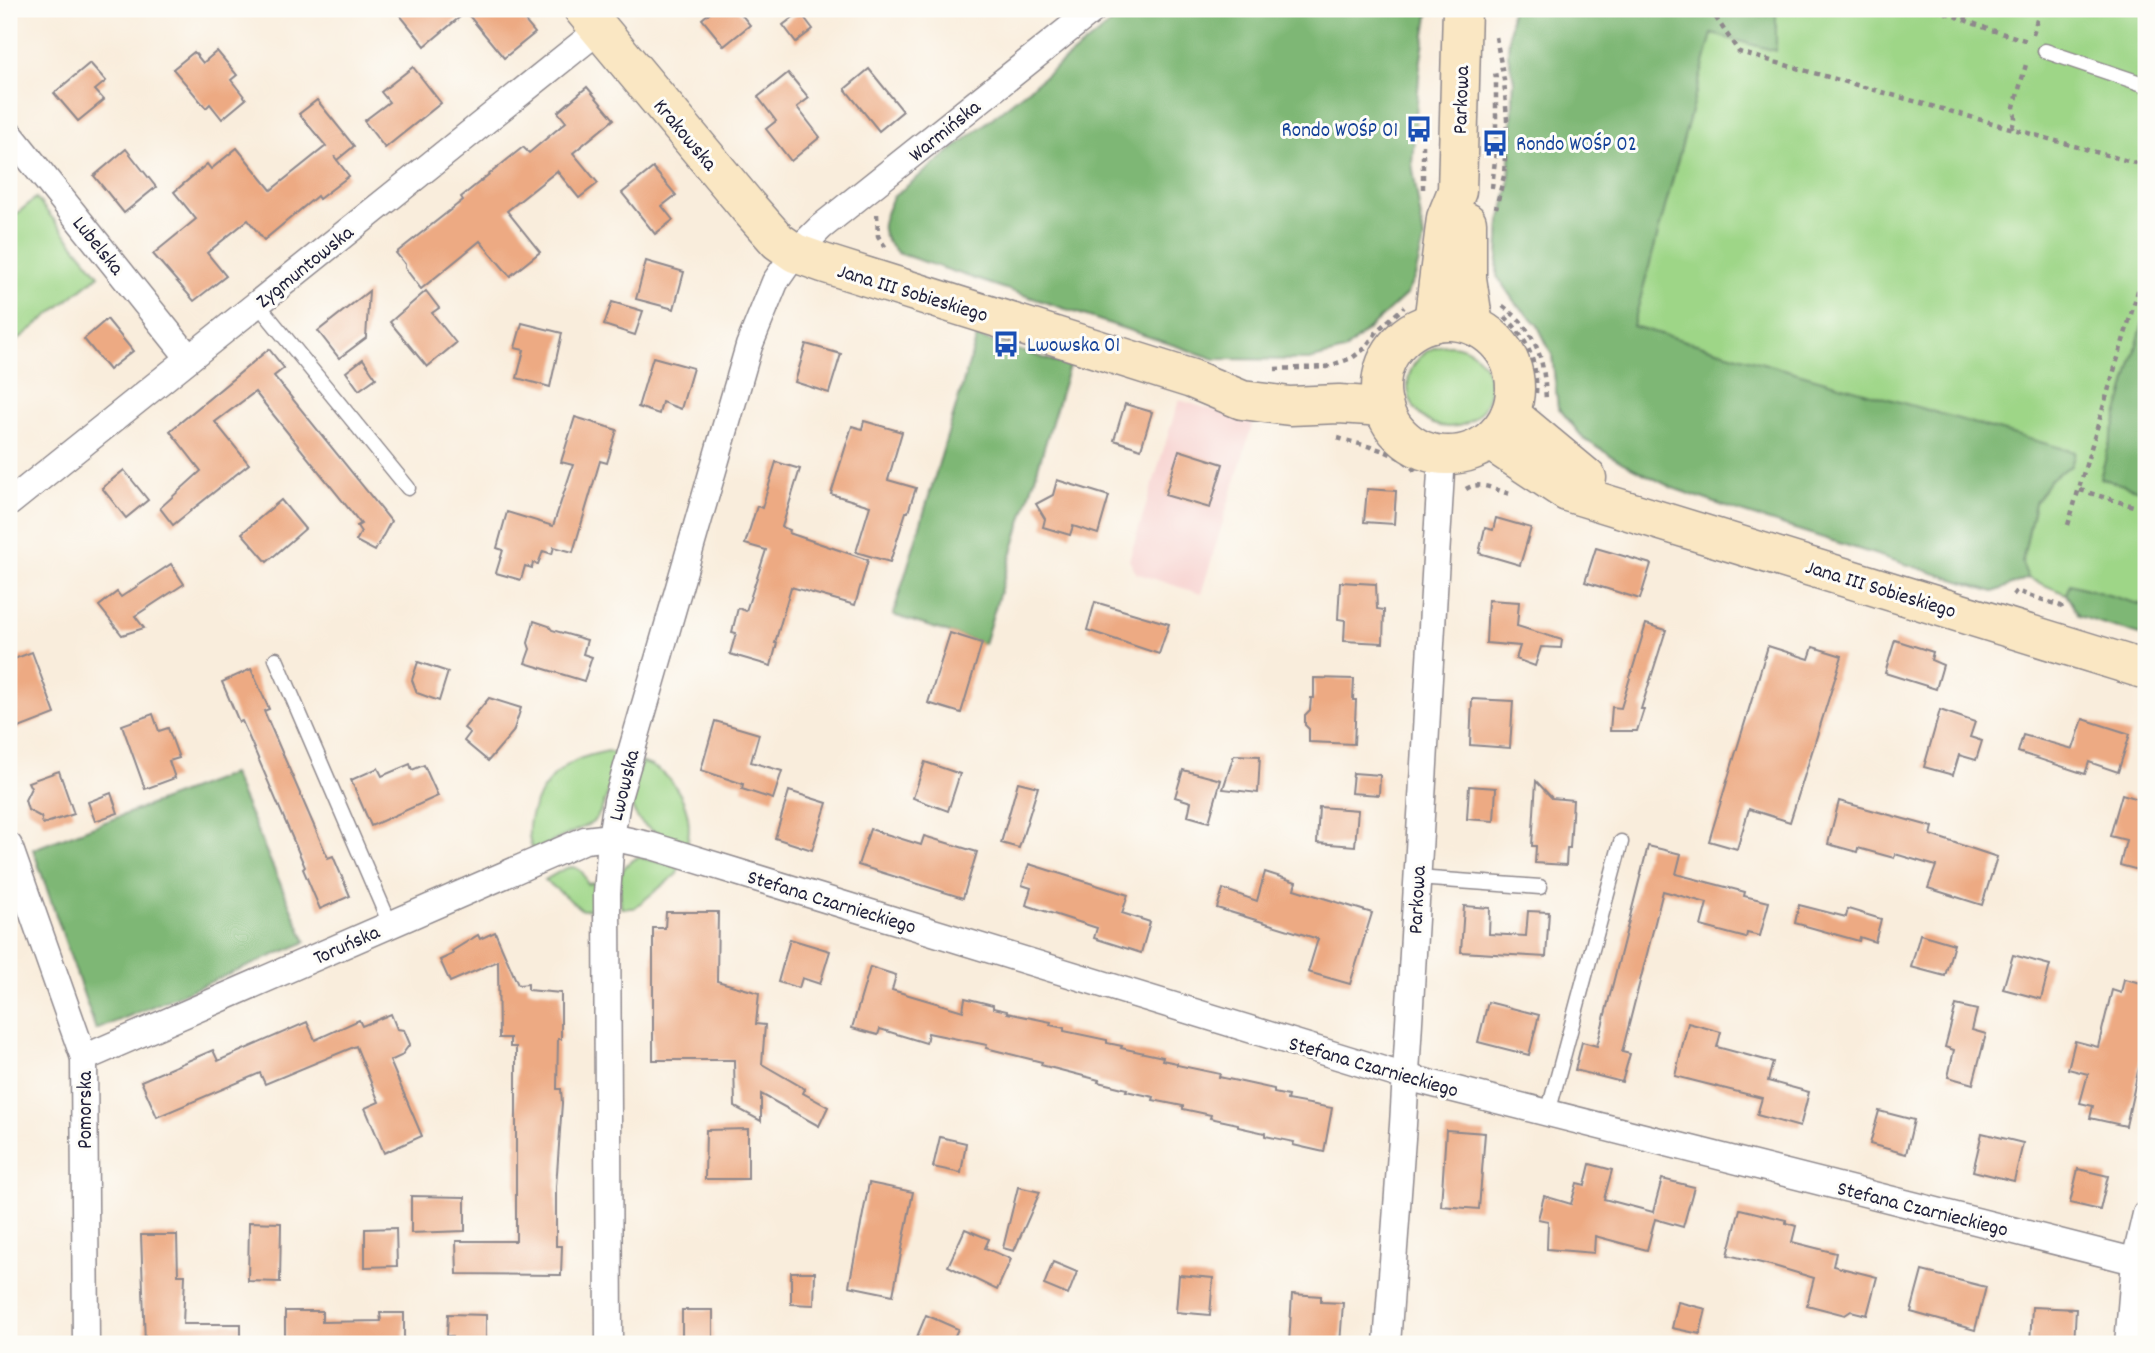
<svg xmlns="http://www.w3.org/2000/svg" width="2155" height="1353" viewBox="0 0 2155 1353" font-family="Dekko,sans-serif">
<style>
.built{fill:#f7d0ce}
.green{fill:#9ed687;stroke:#607c61;stroke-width:2}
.forest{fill:#7eb774;stroke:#506c58;stroke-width:2}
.building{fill:#edaa83}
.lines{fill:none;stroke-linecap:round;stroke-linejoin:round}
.lane-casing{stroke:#8e888c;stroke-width:17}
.street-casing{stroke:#8e888c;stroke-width:29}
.secondary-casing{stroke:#8e888c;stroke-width:41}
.path{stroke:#8e888c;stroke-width:4.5;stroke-dasharray:5 5;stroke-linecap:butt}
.lane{stroke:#fff;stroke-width:14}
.street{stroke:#fff;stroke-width:26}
.secondary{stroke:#fae7c3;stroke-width:38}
.labels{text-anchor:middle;stroke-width:6;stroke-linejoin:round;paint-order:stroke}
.street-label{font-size:21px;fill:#22223b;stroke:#fdfcf7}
.transit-label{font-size:21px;fill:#164399;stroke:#fdfcf7;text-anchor:start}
</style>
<rect width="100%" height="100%" fill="#fdfcf7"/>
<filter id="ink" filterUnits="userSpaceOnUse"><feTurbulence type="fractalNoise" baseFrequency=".0143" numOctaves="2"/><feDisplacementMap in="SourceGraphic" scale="14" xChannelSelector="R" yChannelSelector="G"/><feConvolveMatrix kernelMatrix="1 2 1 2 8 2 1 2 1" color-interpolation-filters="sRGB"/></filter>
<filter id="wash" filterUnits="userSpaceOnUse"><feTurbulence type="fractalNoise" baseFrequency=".00686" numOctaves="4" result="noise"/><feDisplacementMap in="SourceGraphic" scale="28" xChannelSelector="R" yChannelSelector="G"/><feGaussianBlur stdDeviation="1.57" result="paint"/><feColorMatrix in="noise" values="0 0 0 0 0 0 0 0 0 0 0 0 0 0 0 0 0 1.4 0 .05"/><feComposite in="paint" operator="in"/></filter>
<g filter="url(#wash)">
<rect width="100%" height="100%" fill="#f9eddc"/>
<!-- built -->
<path class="built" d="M1179,400L1253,422L1201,594L1136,573L1129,560Z"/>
<!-- green -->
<g class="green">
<path d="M1511,9H2146V637L2079,616L2066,594L2028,578L1994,592L1738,511L1673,488L1623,463L1584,439L1558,407L1552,354L1537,324L1514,301L1497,276L1500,223L1509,187L1514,80L1508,55Z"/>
<path d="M36,198L99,275L9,347V220Z"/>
<circle cx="1449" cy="386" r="41"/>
<path d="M608,751L617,755C612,774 607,810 592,823L533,851C519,819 544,778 571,763C582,756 596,754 608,751Z"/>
<path d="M641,762C675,772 695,810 687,844C664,836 627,827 632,794C634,783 638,772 641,762Z"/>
<path d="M638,857L679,867L677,874L634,908H621C620,886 614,868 638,857Z"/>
<path d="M571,867C581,868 585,874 587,884L595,883L597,909L582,910L545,880L564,869Z"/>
</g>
<!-- forest -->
<g class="forest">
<path d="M1129,9H1429L1420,66L1412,163L1424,239L1415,277L1406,295L1344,351L1309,360L1215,359L898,253C875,231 882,223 893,197Z"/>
<path d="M1511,9H1776V51L1712,34L1633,326L2075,452L2071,466L2060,472L2050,480L2035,503L2022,563L2028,578L1994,592L1738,511L1673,488L1623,463L1584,439L1558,407L1552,355L1537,324L1514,301L1497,276L1500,223L1509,187L1514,80L1508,55Z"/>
<path d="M2146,312V492L2100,478Z"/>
<path d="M977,337L1069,366L984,644L893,615Z"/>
<path d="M2070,584L2146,606V637L2079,616L2066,594Z"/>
<path d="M232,774L306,942L96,1030L33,849Z"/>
</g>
<g id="blocks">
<!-- building -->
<g class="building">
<path d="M395,9H515L535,33L504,58L466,12L425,46Z"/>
<path d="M714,9H737L750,25L724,46L702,19Z"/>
<path d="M800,12L813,29L796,42L783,25Z"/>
<path d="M217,51L237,75L231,80L246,99L222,119L210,104L206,108L173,69L194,52L203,63Z"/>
<path d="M90,63L106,81L95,90L104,100L78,121L54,93Z"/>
<path d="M413,67L441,103L385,148L364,121L389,102L381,92Z"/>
<path d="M869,69L903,111L879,131L845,89Z"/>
<path d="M788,73L809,98L797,107L820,137L791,161L766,129L776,121L758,97Z"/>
<path d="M587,87L614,119L573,153L598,183L579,198L557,171L507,211L540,252L510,276L480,241L421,289L405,268V264L396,253L463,200L461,197L523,147L529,153L566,122L558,112Z"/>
<path d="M317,100L354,146L337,160L334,156L349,176L319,199L317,196L264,240L248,220L207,253L226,276L194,301L153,254L196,219L174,192L207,164L211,169L237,148L271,190L326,146L299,114Z"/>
<path d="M126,149L156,187L124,213L94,176Z"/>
<path d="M653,168L676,195L662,206L673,220L655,234L622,193Z"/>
<path d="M646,261L684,272L674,309L636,299Z"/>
<path d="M369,291L366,338L339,358L318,331Z"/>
<path d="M426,291L439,308L432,313L456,343L427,367L390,322Z"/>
<path d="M612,302L643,311L635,335L604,325Z"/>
<path d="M107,319L133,351L109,370L84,339Z"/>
<path d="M522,323L562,333L550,387L517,378L524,350L515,348Z"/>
<path d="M806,344L841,354L829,393L795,382Z"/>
<path d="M269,349L284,368L274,376L391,521L375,551L356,541L361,532L357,526L361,524L255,392L215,422L249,464L173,525L160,508L201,471L170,431Z"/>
<path d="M653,357L693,368L681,409L662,402L659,414L638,407Z"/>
<path d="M363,359L376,378L359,390L346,372Z"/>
<path d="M1125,404L1152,412L1141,449L1114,440Z"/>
<path d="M575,417L617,430L607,463L600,461L573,552L554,547L552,554L543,551L538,564L533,563L532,568L525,566L521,580L496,573L503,550L497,548L507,512L553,526L573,465L561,462Z"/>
<path d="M864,421L902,432L888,480L916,488L908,512H906L890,562L856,552L870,506L831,494L852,426L862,429Z"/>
<path d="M1179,450L1223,464L1210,508L1165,495Z"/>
<path d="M776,462L800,469L782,527L790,530L789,533L868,560L855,605L791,587L775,643H777L771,666L730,654L736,633L732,632L738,608L746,611L766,550L745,544L757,506L762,508Z"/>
<path d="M124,470L148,500L126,518L102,488Z"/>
<path d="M1057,480L1109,496L1098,534L1073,526L1070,535L1043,527L1045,519L1036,504L1053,495Z"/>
<path d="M1367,489L1396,491L1394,524L1364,522Z"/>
<path d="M281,500L305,529L267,562L242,533Z"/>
<path d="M1496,518L1531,528L1520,565L1479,553L1485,528L1493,530Z"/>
<path d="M1596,548L1651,564L1640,599L1585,582Z"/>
<path d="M171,564L184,584L135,616L144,628L122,635L99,606L117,592L121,597Z"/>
<path d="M1340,582L1376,584L1377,609L1384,610L1383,643L1344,641L1345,620L1338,619Z"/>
<path d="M1488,600L1519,602L1517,626L1562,640L1561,648L1541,647L1535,666L1516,659L1520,646L1486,643Z"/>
<path d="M1095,602L1169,624L1159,654L1087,630Z"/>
<path d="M534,621L549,626L552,630L587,640L583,654L592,657L584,681L525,663L530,649L528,643Z"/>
<path d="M1646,624L1666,630L1641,709H1644L1637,731H1610L1612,707L1621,708Z"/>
<path d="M950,633L982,643L961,713L928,703Z"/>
<path d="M1895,640L1933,652L1931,660L1943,665L1936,689L1885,673Z"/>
<path d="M1768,646L1809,659L1813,647L1842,656L1790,822L1749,809L1737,849L1709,841Z"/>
<path d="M32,652L55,714L14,730L9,715V661Z"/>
<path d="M418,662L448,672L439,701L417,693L412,680Z"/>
<path d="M251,669L269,709L264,711L328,858L333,856L350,896L320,909L303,869L305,867L242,721L239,722L222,682Z"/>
<path d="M1314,678L1354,679L1353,700H1356L1354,744L1309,742V729L1305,725V715L1310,710L1311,698H1314Z"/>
<path d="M489,698L521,708L513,732L488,761L464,741L470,733L464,728Z"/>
<path d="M1472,699L1513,701L1510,748L1470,745Z"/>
<path d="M1940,710L1975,722L1970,737L1982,741L1976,760L1959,755L1953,775L1924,767Z"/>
<path d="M153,714L159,731L168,728L179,758L169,761L175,778L145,789L122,725Z"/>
<path d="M2083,719L2130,734L2118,772L2089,762L2085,774L2018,752L2023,735L2073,749Z"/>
<path d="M715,721L759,734L751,762L782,771L773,799L742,789L743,784L701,770Z"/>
<path d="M1234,755L1260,756L1258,793L1223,789Z"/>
<path d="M925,762L960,774L948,811L913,798Z"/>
<path d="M410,764L412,770L424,765L438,796L371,826L351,780L378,768L382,776Z"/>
<path d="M1183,770L1221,780L1209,822L1188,816L1191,802L1175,797Z"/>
<path d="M59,771L74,814L43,824L41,817L28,810L25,800L31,788L28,782Z"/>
<path d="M1353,773L1380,775L1379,795L1351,793Z"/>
<path d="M1536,781L1552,798L1573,800L1570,848H1567L1566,865L1535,863L1536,846H1532Z"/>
<path d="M1018,782L1038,787L1019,848L1001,843Z"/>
<path d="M1469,786L1496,788L1494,821L1467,819Z"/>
<path d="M789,791L827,803L812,850L775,838Z"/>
<path d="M2139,792L2146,793V872L2120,865L2126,840L2110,836L2122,794L2138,799Z"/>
<path d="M111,793L118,813L95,821L88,802Z"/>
<path d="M1839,801L1933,827L1931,835L1997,857L1982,905L1928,888L1936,866L1895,854L1894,858L1858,848L1857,852L1828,844Z"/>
<path d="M1319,807L1358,810L1355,846L1317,843Z"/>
<path d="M870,829L921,845L924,836L977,852L963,898L858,865Z"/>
<path d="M1648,846L1681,854L1676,874L1745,892L1744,896L1769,902L1760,936L1747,933L1746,938L1701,926L1707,903L1663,891L1622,1052L1630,1054L1622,1082L1575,1070L1582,1042L1597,1046Z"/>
<path d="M1029,864L1128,895L1122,913L1150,922L1141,953L1094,938L1097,928L1026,905L1031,888L1022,885Z"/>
<path d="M1265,872L1296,882L1294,889L1372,913L1350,984L1308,972L1318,939L1217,908L1223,889L1257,901Z"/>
<path d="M1799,905L1846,917L1848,909L1881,919L1875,942L1860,937L1859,941L1795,923Z"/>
<path d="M1464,906L1490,908L1489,934L1526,936L1528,911L1549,912L1546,957L1461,952Z"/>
<path d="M666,912H718L717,981L759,993L756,1024L765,1025L762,1064L805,1089L803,1093L828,1107L819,1126L761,1094V1121L735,1107L734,1060H653V928H665Z"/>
<path d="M495,932L518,985L528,984V990L561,993V1039H558L557,1089H561L562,1103L556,1187V1246H562L561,1275L457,1274L456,1241H516V1047H510V1038H499L498,961L450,982L440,960L453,954L452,951L478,935L480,939Z"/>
<path d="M1920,934L1954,944L1945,976L1911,967Z"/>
<path d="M790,939L830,951L820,984L802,978L799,988L778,982Z"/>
<path d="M2013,955L2050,965L2041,999L2003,989Z"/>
<path d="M870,967L896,975L892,990L963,1011L965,998L993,1005V1008L1007,1011V1013L1051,1022L1050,1025L1064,1028V1031L1107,1040V1043L1122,1046L1121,1048L1163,1057L1162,1060L1177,1063V1065L1220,1074L1219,1077L1274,1089V1093L1288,1096L1287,1100L1332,1108L1324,1152L1293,1145L1294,1142L1265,1136V1133L1238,1127V1124L1210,1118L1211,1115L1183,1109V1106L1153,1100L1154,1097L1126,1091L1127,1089L1098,1082L1099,1080L1041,1065L1042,1062L986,1048L987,1045L928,1033L926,1043L880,1029L878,1035L852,1028Z"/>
<path d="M2124,979L2146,984V1035L2126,1126L2090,1118L2093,1106L2080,1103L2088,1074L2068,1069L2075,1041L2098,1047L2112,990L2121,993Z"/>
<path d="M1488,1002L1539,1015L1529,1055L1478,1042Z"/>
<path d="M1956,1005L1977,1010L1972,1030L1986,1034L1973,1084L1948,1077L1954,1050L1945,1047Z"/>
<path d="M391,1014L397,1029L404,1030L410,1044L401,1056L390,1061L422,1136L384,1153L365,1108L379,1102L356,1046L265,1084L260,1073L157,1117L141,1081L213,1050L218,1061L307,1022L315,1040L359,1020L362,1026Z"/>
<path d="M1688,1023L1721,1032L1717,1047L1773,1062L1768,1081L1809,1092L1800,1127L1757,1115L1762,1098L1675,1076Z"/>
<path d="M1879,1111L1914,1120L1906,1154L1870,1144Z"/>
<path d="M748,1129V1179H705L706,1130Z"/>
<path d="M1446,1130L1485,1133L1479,1209L1441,1206Z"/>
<path d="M1982,1133L2023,1143L2014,1181L1973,1171Z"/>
<path d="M940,1137L966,1143L961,1173L933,1167Z"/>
<path d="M1590,1164L1612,1170L1604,1199L1653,1212L1662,1179L1694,1187L1683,1227L1655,1219L1647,1250L1595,1236L1594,1253L1547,1249L1548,1221L1538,1219L1544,1196L1571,1204L1577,1183L1585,1185Z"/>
<path d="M2078,1169L2108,1176L2100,1210L2070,1203Z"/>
<path d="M869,1183L913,1192L893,1295L849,1286Z"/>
<path d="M1018,1187L1040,1192L1014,1251L1003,1248Z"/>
<path d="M411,1196L465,1197V1231L411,1233Z"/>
<path d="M1740,1209L1786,1220V1223L1796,1226L1792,1242L1836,1253L1833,1266L1877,1277L1867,1315L1851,1311L1845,1315L1807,1305L1814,1278L1774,1266L1728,1255Z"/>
<path d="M249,1222L281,1223L280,1282L248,1281Z"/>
<path d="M396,1228L397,1266L365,1267V1229Z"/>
<path d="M965,1229L989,1239L985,1248L1011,1259L997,1290L948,1266Z"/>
<path d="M141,1235H177L178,1275H185L183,1324H241V1344H145Z"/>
<path d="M1053,1262L1077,1272L1068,1295L1044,1285Z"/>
<path d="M1922,1271L1986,1287L1975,1330L1911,1312Z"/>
<path d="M791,1272H815L814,1305L791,1304Z"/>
<path d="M1179,1275L1213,1278L1210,1315L1176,1312Z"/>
<path d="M1292,1294L1321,1296V1302L1343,1303L1340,1344H1289Z"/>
<path d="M1678,1302L1706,1309L1700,1334L1672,1328Z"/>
<path d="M2032,1307L2076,1309L2074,1344H2030Z"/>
<rect x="682" y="1310" width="31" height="34"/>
<path d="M285,1311H322V1322L381,1321L380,1313H404V1344H285Z"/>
<path d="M448,1314L486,1315V1344H453V1336H447Z"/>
<path d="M926,1315L958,1329L951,1344H914Z"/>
</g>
</g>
</g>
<g filter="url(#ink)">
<use href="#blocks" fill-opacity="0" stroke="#8e888c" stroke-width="2"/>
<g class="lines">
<!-- lane casing -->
<g class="lane-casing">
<g id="lane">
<path d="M2045,51L2146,85"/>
<path d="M257,303L408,488"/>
<path d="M276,659L390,924"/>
<path d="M1417,878L1540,887"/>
<path d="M1548,1113L1621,842"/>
</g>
</g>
<!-- street casing -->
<g class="street-casing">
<g id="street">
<path d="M9,133L189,358"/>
<path d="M9,503L600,29"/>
<path d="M9,846L84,1058L86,1344"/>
<path d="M84,1058L585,840L611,837L652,846L1406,1077L2146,1264"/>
<path d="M609,1344L607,894L611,837L617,801L749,346L775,282L795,253L821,227L1094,9"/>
<path d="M1387,1344L1403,1125L1442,455"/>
<path d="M2128,1344L2135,1261L2146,1214"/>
</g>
</g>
<!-- secondary casing -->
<g class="secondary-casing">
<g id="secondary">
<path d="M583,9L748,207L778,241L795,253L823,263L1192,379L1242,400L1290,406L1339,404L1384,407"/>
<path d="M1467,222V278L1474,326"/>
<circle cx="1448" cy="388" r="67"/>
<path d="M1433,323L1446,218L1457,191L1462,9"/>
<path d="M1510,414L1587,478"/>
<path d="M1490,441L1567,492L2146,670"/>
</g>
</g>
<!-- path -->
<g class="path">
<path d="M1710,9L1739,52L2135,163L2146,147"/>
<path d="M1936,9L1988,29L2028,41"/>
<path d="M1965,20L1969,9"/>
<path d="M2033,34L2040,9"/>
<path d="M1496,37L1504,80L1507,120L1504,176L1496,208"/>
<path d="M2012,128L2015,118L2014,107L2027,61"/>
<path d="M1492,188L1496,150V78L1495,72"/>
<path d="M1423,189V145"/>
<path d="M877,214L878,236L886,248"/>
<path d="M1503,306C1510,312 1519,318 1524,326C1542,349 1545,373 1546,402"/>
<path d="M1505,317C1527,337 1538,364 1536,393"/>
<path d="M1275,369L1326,367L1352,358L1364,349L1379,329L1404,307"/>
<path d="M1338,438C1363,446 1398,450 1415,471"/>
<path d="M1466,489C1480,480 1495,490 1510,494"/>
<path d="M2080,490L2146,510"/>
<path d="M2068,525L2146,264"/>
<path d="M2013,595L2016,591L2061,606L2063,611"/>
</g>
<!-- lane -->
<use href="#lane" class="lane"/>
<!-- street -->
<use href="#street" class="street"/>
<!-- secondary -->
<use href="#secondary" class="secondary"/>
</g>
</g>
<!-- icons -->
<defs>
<g id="bus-bare" transform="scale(2.1)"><path d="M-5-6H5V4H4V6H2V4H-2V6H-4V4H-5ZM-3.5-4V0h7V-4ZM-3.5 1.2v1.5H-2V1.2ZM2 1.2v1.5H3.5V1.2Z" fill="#1a4fb4" stroke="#fdfcf7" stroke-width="2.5" paint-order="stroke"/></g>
</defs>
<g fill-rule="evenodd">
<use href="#bus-bare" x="1419" y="129"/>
<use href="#bus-bare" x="1495" y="143"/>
<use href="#bus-bare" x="1006" y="344"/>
</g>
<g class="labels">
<!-- street labels -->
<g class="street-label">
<text transform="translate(1460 100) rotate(-88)" y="7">Parkowa</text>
<text transform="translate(944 130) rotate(-39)" y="7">Warmińska</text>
<text transform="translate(686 134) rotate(50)" y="7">Krakowska</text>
<text transform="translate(99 245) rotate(51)" y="7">Lubelska</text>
<text transform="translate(304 266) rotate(-39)" y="7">Zygmuntowska</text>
<text transform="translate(913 292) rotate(17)" y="7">Jana III Sobieskiego</text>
<text transform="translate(1881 588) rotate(17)" y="7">Jana III Sobieskiego</text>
<text transform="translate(623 785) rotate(-76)" y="7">Lwowska</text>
<text transform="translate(1416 900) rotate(-87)" y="7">Parkowa</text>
<text transform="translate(832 901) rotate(17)" y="7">Stefana Czarnieckiego</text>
<text transform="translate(346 944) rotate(-24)" y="7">Toruńska</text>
<text transform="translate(1374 1066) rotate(16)" y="7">Stefana Czarnieckiego</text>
<text transform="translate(84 1110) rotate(-90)" y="7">Pomorska</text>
<text transform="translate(1923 1208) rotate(14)" y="7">Stefana Czarnieckiego</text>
</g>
<!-- transit labels -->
<g class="transit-label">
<text x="1398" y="136" text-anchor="end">Rondo WOŚP 01</text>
<text x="1516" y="150">Rondo WOŚP 02</text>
<text x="1027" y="351">Lwowska 01</text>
</g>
</g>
<!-- margin -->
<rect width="2155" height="1353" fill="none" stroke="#fdfcf7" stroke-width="35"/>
</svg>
